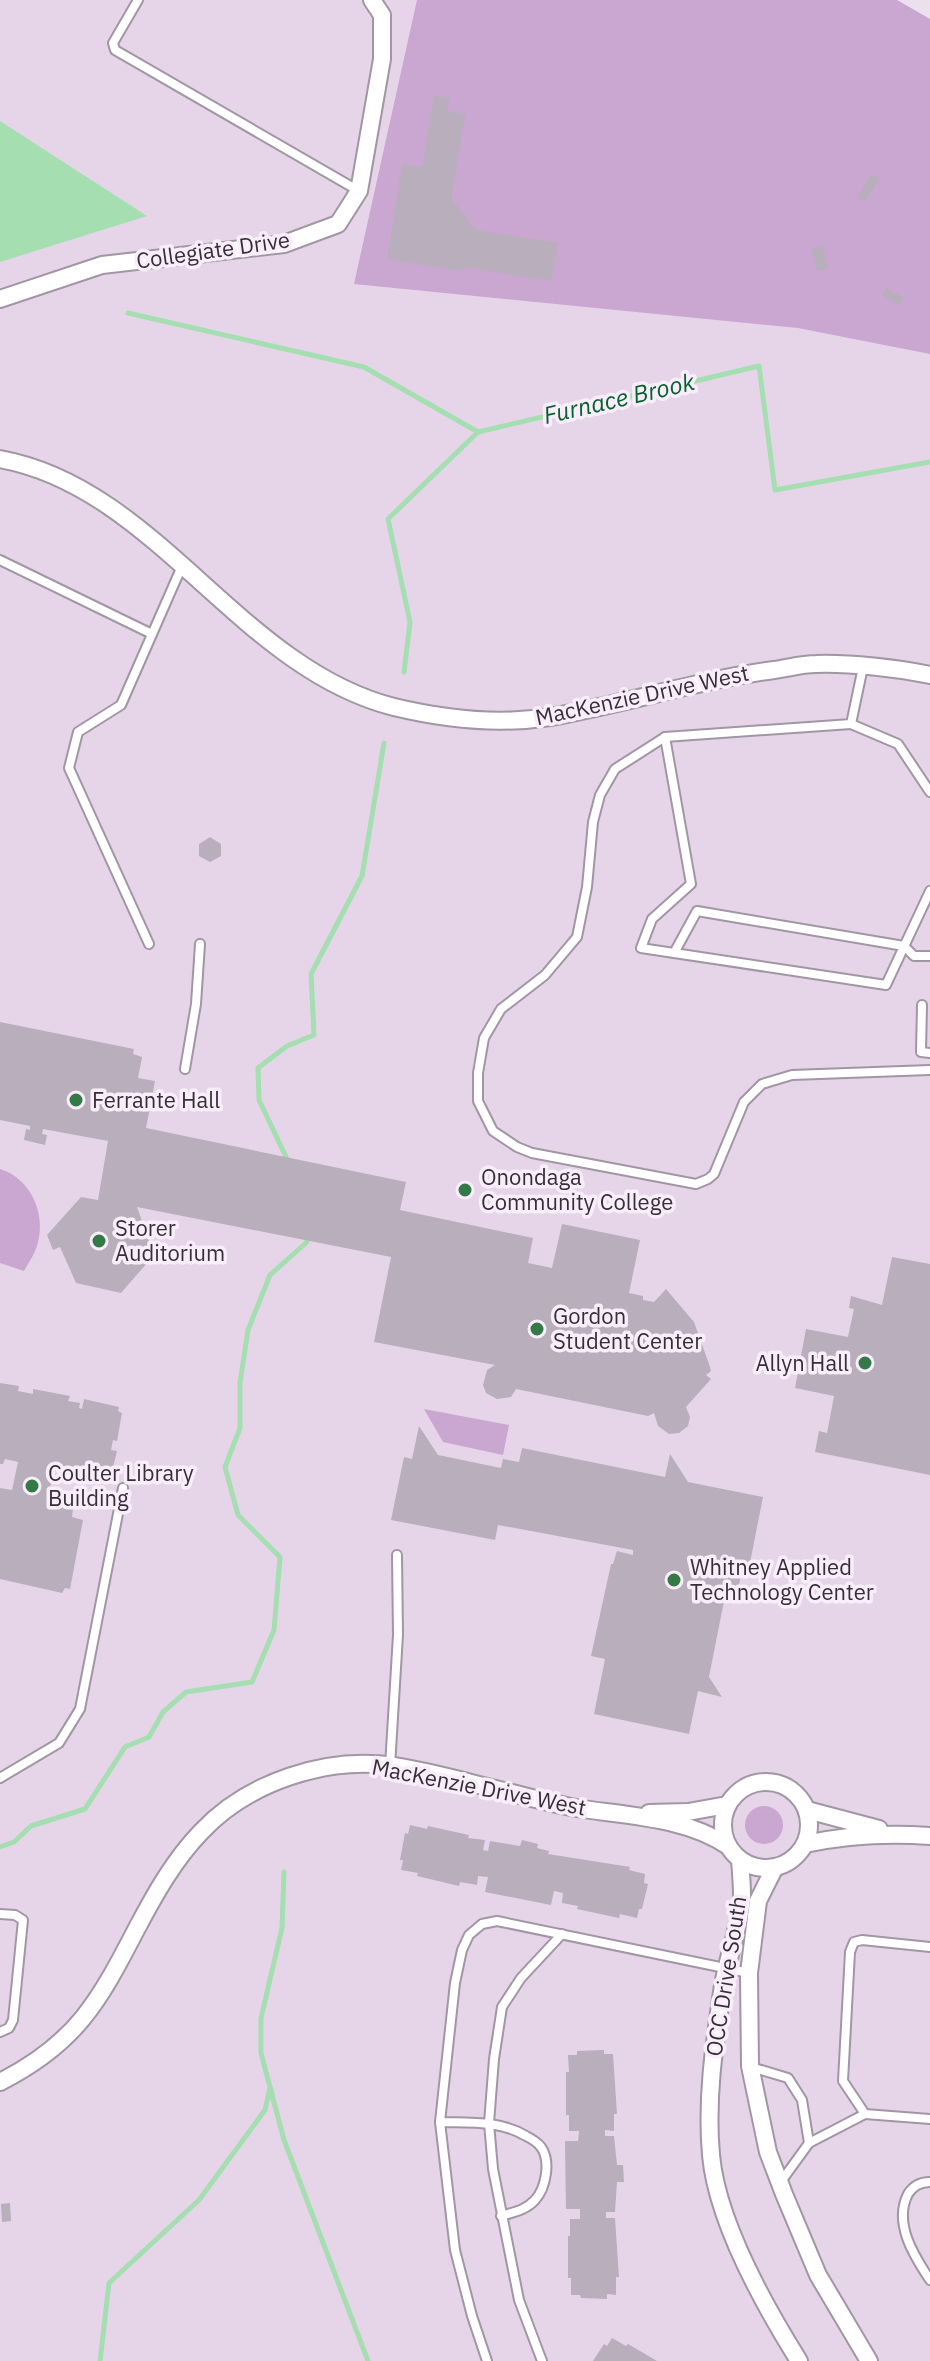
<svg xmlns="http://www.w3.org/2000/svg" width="930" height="2361" viewBox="0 0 930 2361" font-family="'IBM Plex Sans',sans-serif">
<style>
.built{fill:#e6d5e9}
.green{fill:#c9a7d0}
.water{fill:#a5deb0}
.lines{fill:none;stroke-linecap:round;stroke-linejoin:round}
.stream{stroke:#a5deb0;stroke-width:5}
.building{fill:#b9aebc}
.service-casing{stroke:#a196a3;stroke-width:12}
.minor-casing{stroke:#a196a3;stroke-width:20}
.service{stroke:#fff;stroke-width:8}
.minor{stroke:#fff;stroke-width:16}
.poi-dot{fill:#337a47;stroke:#f9edfb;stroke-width:3}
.labels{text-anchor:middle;stroke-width:7;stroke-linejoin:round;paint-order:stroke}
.street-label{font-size:22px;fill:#343035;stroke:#f9edfb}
.poi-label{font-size:22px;fill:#343035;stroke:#f9edfb;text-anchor:start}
.water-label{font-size:24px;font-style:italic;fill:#06612b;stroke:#f9edfb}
</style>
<rect width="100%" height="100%" fill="#ebe0ee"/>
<!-- built -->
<path class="built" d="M0,0H897L930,19V2361H0Z"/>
<!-- green -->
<g class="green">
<path d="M417,0H897L930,19V354L798,328L354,284Z"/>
<path d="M0,1169C30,1178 46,1213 38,1242C36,1252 29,1262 24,1271L0,1263Z"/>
<path d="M424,1409L509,1425L503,1455L443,1442Z"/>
<circle cx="764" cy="1825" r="19"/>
</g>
<!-- water -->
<path class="water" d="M0,121L147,216L0,262Z"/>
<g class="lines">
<!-- stream -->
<g class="stream">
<path d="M128,313L364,367L478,432"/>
<path d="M404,672L410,622L388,519L478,432L759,366L775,490L930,462"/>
<path d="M288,1161L259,1100L258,1068L287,1046L314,1035L311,974L362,876L384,743"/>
<path d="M0,1847L14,1842L31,1826L85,1809L125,1747L149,1737L163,1712L186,1692L252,1682L274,1630L280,1557L238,1515L225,1467L240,1428V1383L248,1330L270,1275L307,1242V1236"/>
<path d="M284,1872L282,1928L261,2018V2053L284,2140L368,2361"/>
<path d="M100,2361L109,2283L199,2200L265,2110L270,2088"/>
</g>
</g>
<!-- building -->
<g class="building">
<path d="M434,95L449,98L447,111L465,114L451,198L475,230L558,243L551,281L466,267L460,271L387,259L402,164L422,167Z"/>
<path d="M871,174L879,179L865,202L857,198Z"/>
<path d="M823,246L828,269L817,271L811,249Z"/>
<path d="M886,288L904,298L899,305L882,295Z"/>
<path d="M210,837L221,844V856L210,862L199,856V844Z"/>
<path d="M0,1022L134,1049L133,1054L142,1057L138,1078L155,1081L146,1128L406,1182L400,1210L533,1238L528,1263L552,1268L562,1224L640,1240L629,1293L643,1296V1300L654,1302L666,1289L694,1322L709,1364L711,1371L706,1375L711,1379L686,1407L690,1417L688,1426L679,1433L669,1434L658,1426L654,1413L648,1416L516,1389L511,1397L497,1399L486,1393L483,1385L487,1370L495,1365L374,1342L391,1257L137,1207L154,1255L121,1293L76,1283L60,1247L53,1250L47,1235L81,1197L98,1200L108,1141L43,1129L42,1134L47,1135L45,1145L24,1140L26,1129L30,1130V1126L0,1120Z"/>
<path d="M892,1257L930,1264V1475L815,1452L819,1431L827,1433L834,1396L795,1388L806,1329L848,1337L854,1309L849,1308L851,1296L882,1305Z"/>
<path d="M0,1383L19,1386L18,1391L33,1394V1389L70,1396L68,1401L80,1403L79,1408L82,1409L84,1399L119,1407L118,1411L122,1413L117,1441L113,1440L111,1450L117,1451L110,1480L105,1479L104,1484L69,1478L70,1472L54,1468L48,1498L74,1502L72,1517L83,1520L70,1589L65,1588L62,1593L0,1579V1488L12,1490L18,1462L5,1459L3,1464H0Z"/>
<path d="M419,1426L438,1455L501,1468L503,1459L519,1462L522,1448L665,1477L670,1454L688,1482L763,1497L747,1578L741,1576L737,1593L726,1591L709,1677L722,1697L698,1691L689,1734L594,1714L605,1659L591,1656L611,1564H613L617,1551L633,1555V1550L498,1525L495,1540L391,1520L404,1457L412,1459Z"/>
<path d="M410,1825L427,1829L428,1826L469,1835L468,1838L485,1840L483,1850L488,1851L490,1841L520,1846L522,1840L538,1844L537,1848L549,1851L548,1854L630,1867L629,1870L645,1874L644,1883L648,1884L642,1909H639L637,1918L620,1914L619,1918L577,1909L578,1906L562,1903L563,1893L554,1891L551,1905L485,1892L488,1877L478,1876L477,1885L460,1882L459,1886L417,1876L418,1873L401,1870L403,1860H400L405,1833L408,1834Z"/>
<path d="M604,2050V2054H613L617,2114H614V2131L605,2130V2136H614L617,2165H623L624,2182H617L615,2212H606V2218H615L619,2277H616V2295L607,2294V2299L581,2298L580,2295H571V2278H568V2236H570V2219H580V2209H566L565,2141H578L579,2131H569V2115H566V2072H569L568,2055H577V2051Z"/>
<path d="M10,2203L11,2221L2,2222L1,2204Z"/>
<path d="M612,2338L626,2346L628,2344L657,2361H593L604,2344L607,2346Z"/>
</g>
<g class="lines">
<!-- service casing -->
<g class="service-casing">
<g id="service">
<path d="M138,0L113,43L115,50L359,191"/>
<path d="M0,560L152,634"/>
<path d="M863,667L851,724L665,737L615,769L600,795L593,822L587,887L577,937L545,975L501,1009L484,1038L478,1073V1101L493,1131L517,1147L532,1153L696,1184L708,1179L714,1174L744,1102L762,1084L792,1075L930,1070"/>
<path d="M851,724L898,744L930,792"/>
<path d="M665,737L691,884L652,919L641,948L886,985L930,891"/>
<path d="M149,944L69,768L78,732L121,705L182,566"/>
<path d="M674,953L697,911L904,946L914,956H930"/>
<path d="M922,1005L921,1052L930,1053"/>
<path d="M185,1069L196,1004L200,944"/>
<path d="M390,1766L398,1635L397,1555"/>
<path d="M0,1778L59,1743L80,1709L123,1488"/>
<path d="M0,1914L15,1915L23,1920L13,2020L9,2028L0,2032"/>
<path d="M930,1947L862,1940L854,1942L850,1952L843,2081L865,2114L930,2119"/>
<path d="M751,2067L788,2078L802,2100L809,2143L780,2183"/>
<path d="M440,2122C468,2123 500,2120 526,2136C530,2138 538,2143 541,2147C551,2161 546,2188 535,2200C526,2210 514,2212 501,2216"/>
<path d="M809,2143L865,2114"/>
<path d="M930,2182C921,2182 913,2186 908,2194C893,2223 914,2256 930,2280"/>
<path d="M487,2361L472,2316L455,2250L440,2122L455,1983L462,1950L469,1935L482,1924L497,1921L749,1973"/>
<path d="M542,2361L519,2300L493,2169L489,2123L494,2059L502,2007L521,1978L562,1934"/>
</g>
</g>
<!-- minor casing -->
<g class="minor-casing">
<g id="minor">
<path d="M0,299L102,265L284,244L338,224L359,191L382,59V15L372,0"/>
<path d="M0,459C156,487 239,668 394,707C444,719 499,725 550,717C625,704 698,680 774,670C788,668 802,664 816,664C851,663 896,668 930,675"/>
<circle cx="766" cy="1825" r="43"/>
<path d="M807,1810L879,1829"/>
<path d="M649,1813L688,1812L727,1805"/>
<path d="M805,1844C847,1835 887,1833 930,1836"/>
<path d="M740,1860C741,1872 742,1885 742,1896C740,1929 726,1960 722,1992C714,2046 706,2100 711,2155C717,2222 764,2305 799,2361"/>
<path d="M775,1867L758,1901L749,1973L750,2066L768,2152L784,2194L818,2275L869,2361"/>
<path d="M0,2082C77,2043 99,2001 137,1928C155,1894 174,1860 201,1832C248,1782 326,1756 394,1766C433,1772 473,1784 512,1793C531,1798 551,1803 571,1807C622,1816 684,1816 728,1846"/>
</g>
</g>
<!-- service -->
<use href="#service" class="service"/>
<!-- minor -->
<use href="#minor" class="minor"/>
</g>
<!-- markers -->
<g class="poi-dot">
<circle cx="76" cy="1100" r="8"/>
<circle cx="465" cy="1190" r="8"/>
<circle cx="99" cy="1241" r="8"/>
<circle cx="537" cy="1329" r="8"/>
<circle cx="865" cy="1363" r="8"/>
<circle cx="32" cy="1486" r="8"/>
<circle cx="674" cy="1580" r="8"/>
</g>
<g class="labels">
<!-- street labels -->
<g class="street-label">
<text transform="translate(213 250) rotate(-8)" y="8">Collegiate Drive</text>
<text transform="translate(642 695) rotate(-12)" y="8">MacKenzie Drive West</text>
<text transform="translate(479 1787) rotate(11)" y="8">MacKenzie Drive West</text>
<text transform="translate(726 1976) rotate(-81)" y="8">OCC Drive South</text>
</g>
<!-- poi labels -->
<g class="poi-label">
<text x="92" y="1108">Ferrante Hall</text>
<text x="481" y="1185">Onondaga<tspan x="481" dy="25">Community College</tspan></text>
<text x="115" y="1236">Storer<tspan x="115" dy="25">Auditorium</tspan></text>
<text x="553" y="1324">Gordon<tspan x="553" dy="25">Student Center</tspan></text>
<text x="849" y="1371" text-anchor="end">Allyn Hall</text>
<text x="48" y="1481">Coulter Library<tspan x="48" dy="25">Building</tspan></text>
<text x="690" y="1575">Whitney Applied<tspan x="690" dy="25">Technology Center</tspan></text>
</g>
<!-- water labels -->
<g class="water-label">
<text transform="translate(619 399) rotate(-13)" y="8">Furnace Brook</text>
</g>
</g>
</svg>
